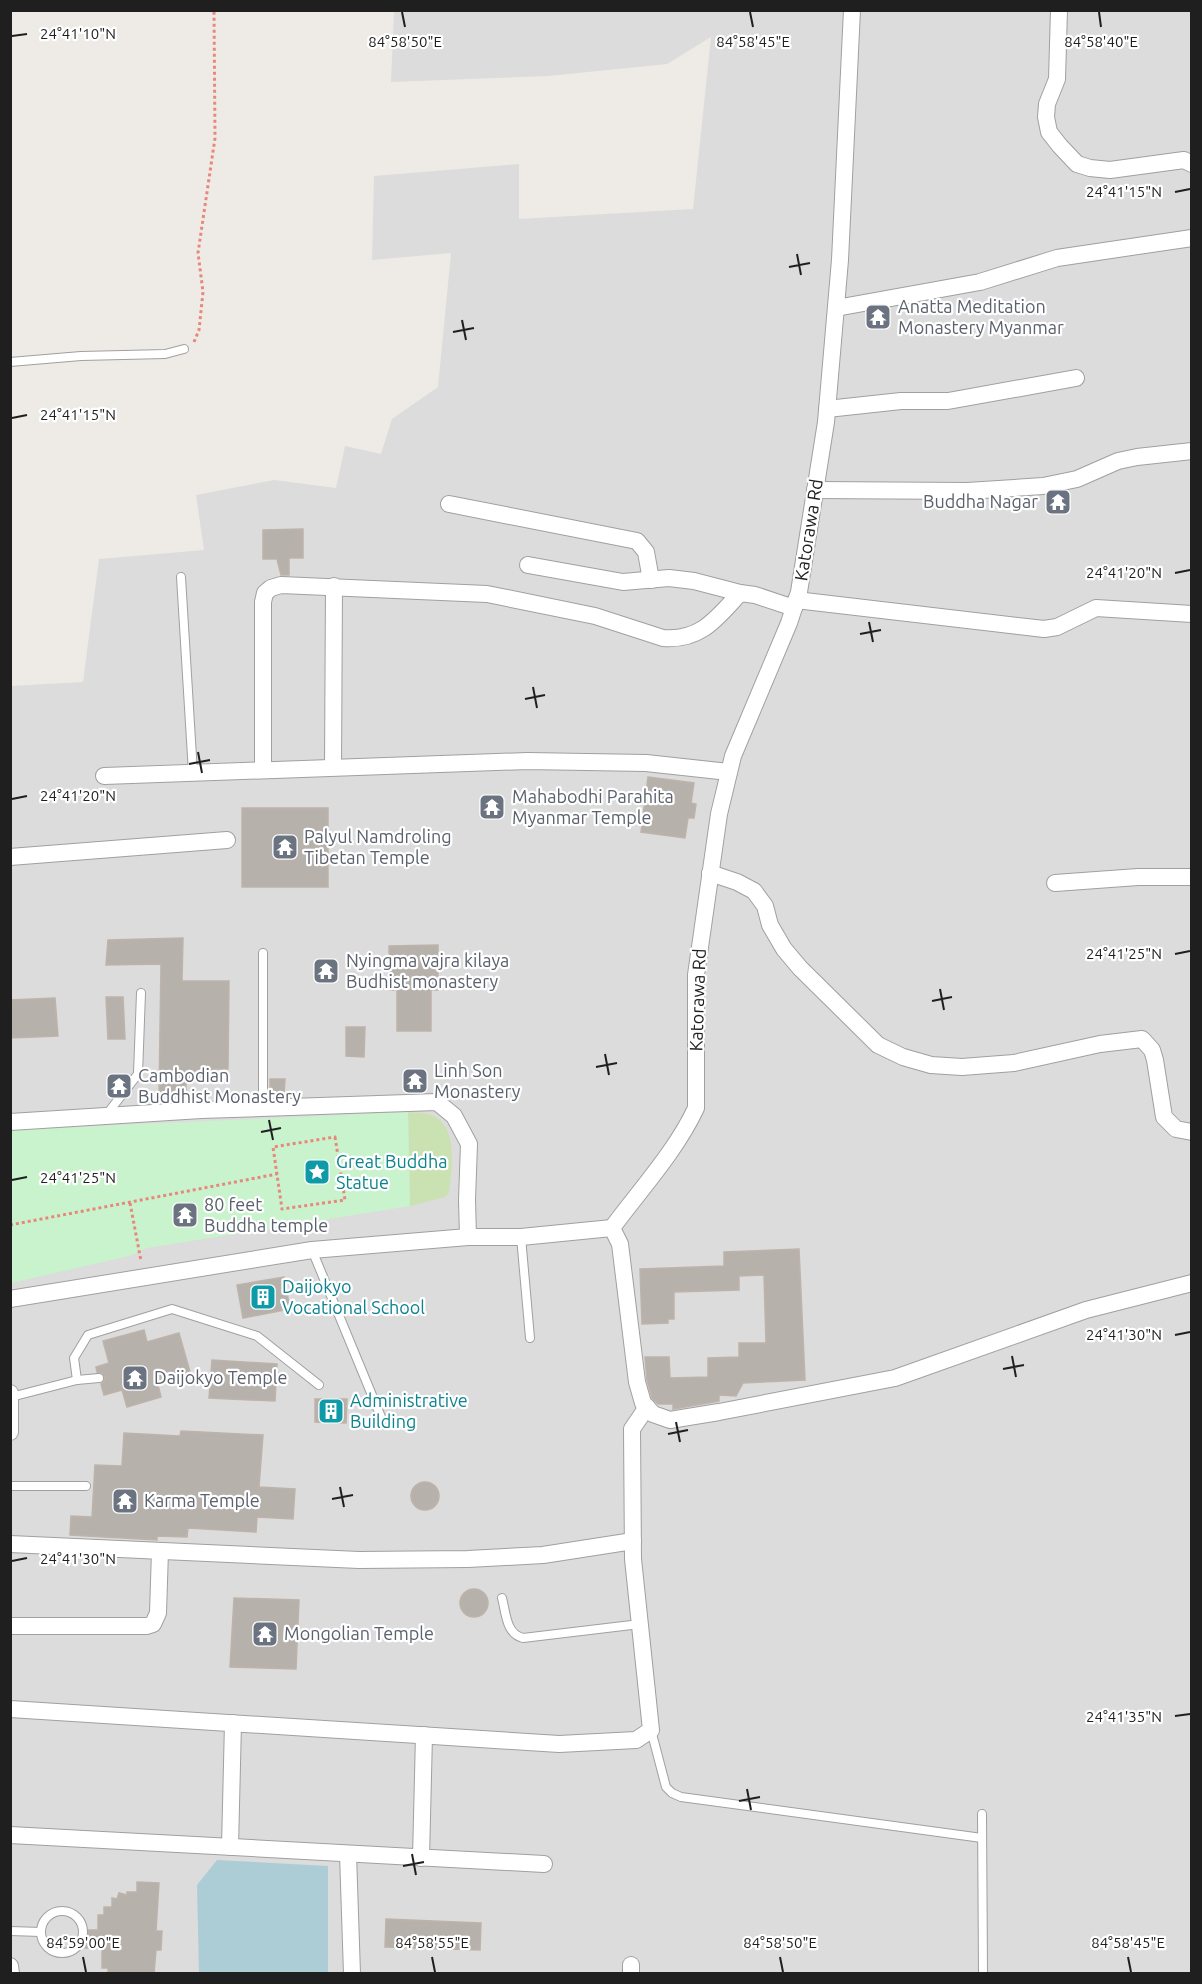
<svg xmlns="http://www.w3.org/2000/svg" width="1202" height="1984" viewBox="0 0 1202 1984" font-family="Ubuntu,sans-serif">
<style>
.residential{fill:#dcdcdc}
.grass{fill:#cae2b2}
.park{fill:#c9f3cc}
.water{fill:#accdd6}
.building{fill:#b7b1ac;stroke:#beb3aa;stroke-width:1.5}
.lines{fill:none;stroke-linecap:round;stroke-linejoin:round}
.service-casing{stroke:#a0a0a0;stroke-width:10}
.minor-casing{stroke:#a0a0a0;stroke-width:18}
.path{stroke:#e8887d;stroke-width:3;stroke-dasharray:3 3;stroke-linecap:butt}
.service{stroke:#fff;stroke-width:8}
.minor{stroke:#fff;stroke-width:16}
.ticks{fill:none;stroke:#1f1f1f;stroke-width:2}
.labels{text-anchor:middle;stroke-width:4.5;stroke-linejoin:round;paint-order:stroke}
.worship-label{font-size:18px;fill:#5b616d;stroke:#fff;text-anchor:start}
.street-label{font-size:18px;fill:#1f1f1f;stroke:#fff}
.culture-label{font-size:18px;fill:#0d838f;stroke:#fff;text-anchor:start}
.ticks-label{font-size:15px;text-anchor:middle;fill:#1f1f1f;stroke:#fff;stroke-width:4.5;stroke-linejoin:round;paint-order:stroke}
</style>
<rect width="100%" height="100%" fill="#eeebe6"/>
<!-- residential -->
<path class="residential" d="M394,11H1191V1973H11L10,686L83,682L99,559L204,550L196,495L274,480L336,488L345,446L381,454L392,419L438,387L451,253L372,260L374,176L519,164V219L693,209L711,37L667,64L548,76L391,82Z"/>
<!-- grass -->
<path class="grass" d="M408,1112C414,1113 421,1112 427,1114C460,1121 452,1170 449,1193L445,1197L410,1206Z"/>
<!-- park -->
<path class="park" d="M408,1112L410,1206L147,1248L129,1256L11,1283L10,1130Z"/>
<!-- water -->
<path class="water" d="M217,1860L328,1866V1973H199L197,1885Z"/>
<!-- building -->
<g class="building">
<path d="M303,529V558H289V575H281L277,559H263V530Z"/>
<path d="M648,777L694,783L691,803L696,804L694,818H688L685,838L641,832Z"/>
<rect x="242" y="808" width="86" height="79"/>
<path d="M183,938L182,981H229L228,1069H215L214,1079H186V1096H159L161,964L106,965L108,940Z"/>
<path d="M438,945V990H431V1031H397V990H390L389,946Z"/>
<path d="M106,997H123L125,1039H108Z"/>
<path d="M55,998L58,1036L10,1038V1000Z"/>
<path d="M346,1027H365L364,1057L346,1056Z"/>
<path d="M270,1079H285L284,1095L270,1094Z"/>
<path d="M799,1249L805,1380L743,1383L736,1396L719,1395V1401L673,1409V1404H658L652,1398L647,1380L645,1357H669L670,1378L708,1377V1358L739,1357V1343H766L764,1275L739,1276V1290L674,1292V1319H668V1323L642,1324L640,1269L724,1266V1252Z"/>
<path d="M284,1277L290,1309L243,1318L237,1285Z"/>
<path d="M144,1330L147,1342L179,1333L190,1372L157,1381L161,1397L127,1407L122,1390L104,1395L101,1384L104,1381L105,1377L102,1373L97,1372L96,1367L109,1363L103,1341Z"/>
<path d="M212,1360L277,1364L275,1401L209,1398Z"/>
<path d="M315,1399H347L346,1423L315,1422Z"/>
<path d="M181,1431L263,1435L259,1487L295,1489L293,1519L257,1517L256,1532L188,1528L187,1537L157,1536V1540L70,1535L71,1516L92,1517L95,1465L122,1466L124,1433L180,1436Z"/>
<circle cx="425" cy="1496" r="14"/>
<circle cx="474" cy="1603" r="14"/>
<path d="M234,1598L299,1600L296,1669L230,1667Z"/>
<path d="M137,1882L159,1883L156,1931H162L161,1950H156L154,1974H108V1968H102V1948H84V1930H98V1915H104V1907H112V1898L117,1899L119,1893L127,1895V1892H137Z"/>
<path d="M386,1919L481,1923L480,1950L385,1947Z"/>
</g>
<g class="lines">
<!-- service casing -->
<g class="service-casing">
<g id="service">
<path d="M10,362L81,356L165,354L184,349"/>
<path d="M181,577L193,773"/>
<path d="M263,1108V953"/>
<path d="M107,1114L138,1074L141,993"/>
<path d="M521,1237L530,1338"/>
<path d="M312,1250L381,1417"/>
<path d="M77,1380L74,1358L88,1335L172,1309L257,1336L319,1385"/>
<path d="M11,1397L77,1380L99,1378"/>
<path d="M10,1486H86"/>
<path d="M502,1598C506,1613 506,1634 523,1638L640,1624"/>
<path d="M651,1730L666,1787L672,1793L681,1797L982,1838"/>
<path d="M982,1814L983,1974"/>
<circle cx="62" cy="1932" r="21"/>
<path d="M10,1931L41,1932"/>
</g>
</g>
<!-- minor casing -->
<g class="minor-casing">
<g id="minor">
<path d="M852,10L840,260L826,422L799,592L789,623L733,756L719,814L696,975V1108C676,1151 640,1190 612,1228L620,1244L637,1382L643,1403L653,1414L670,1420L719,1412L895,1378L1086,1310L1192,1283"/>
<path d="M1059,10L1057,79L1047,104L1046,117L1049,132L1060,146L1077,164L1090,168L1110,170L1184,160L1192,164"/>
<path d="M836,308L980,282L1057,258L1192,238"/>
<path d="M827,409L901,401H948L1076,378"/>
<path d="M815,490L967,491L1043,486L1077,479L1118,461L1137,457L1192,451"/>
<path d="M449,504L637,541L646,552L651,580"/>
<path d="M528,565L623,582L669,578L694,581L740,593"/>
<path d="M796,600L1044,629L1057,627L1096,608L1192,614"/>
<path d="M333,767L334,586"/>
<path d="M263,770V602L265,593L271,588L281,585L487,594L595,616L663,638C701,641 717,618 740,593L755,595L794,608"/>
<path d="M104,776L527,761L646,763L729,772"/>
<path d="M10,857L227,840"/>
<path d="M710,873L737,882L754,891L765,906L770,925L784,949L800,968L878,1045L903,1057L931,1065L962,1067L1014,1063L1100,1044L1142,1039L1152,1050L1155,1060L1164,1117L1176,1129L1192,1132"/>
<path d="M1055,883L1138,877H1192"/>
<path d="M10,1122L201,1110L437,1102L454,1116L469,1144L467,1200L468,1237"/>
<path d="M10,1299L312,1250L468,1237H521L612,1228"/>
<path d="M10,1393V1432"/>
<path d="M10,1544L359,1560L468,1559L543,1555L633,1541"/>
<path d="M10,1626H147L153,1624L158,1613L160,1551"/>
<path d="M10,1709L559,1744L636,1740L651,1730L633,1559L632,1429L647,1407"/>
<path d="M10,1835L544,1864"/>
<path d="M230,1847L233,1723"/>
<path d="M348,1854L352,1974"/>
<path d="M421,1858L424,1735"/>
<path d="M10,1966L11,1974"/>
<path d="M631,1974V1965"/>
</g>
</g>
<!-- path -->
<g class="path">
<path d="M194,342L199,330L203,292L198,253L215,138L214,10"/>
<path d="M335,1137L345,1200L282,1209L273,1147Z"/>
<path d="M130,1203L141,1261"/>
<path d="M10,1225L277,1174"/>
</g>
<!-- service -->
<use href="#service" class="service"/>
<!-- minor -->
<use href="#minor" class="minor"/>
</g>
<!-- ticks -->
<path class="ticks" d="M402,12L405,27M750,12L753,27M1099,12L1101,27M12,36L27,34M1175,192L1190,189M797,254L801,275M789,267L810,263M462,320L466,340M453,332L474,328M12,418L27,415M1175,573L1190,570M869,622L873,642M860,634L881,630M533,687L537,708M525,699L545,695M198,752L202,773M189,764L210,760M12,799L27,796M1175,954L1190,951M940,989L944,1010M932,1001L952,997M605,1054L609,1075M596,1067L617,1063M269,1120L273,1140M261,1132L281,1128M12,1180L27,1177M1175,1335L1190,1332M1012,1356L1016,1377M1003,1369L1024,1365M676,1422L680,1442M668,1434L688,1430M340,1487L344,1507M332,1499L353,1495M12,1561L27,1558M1175,1716L1190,1714M747,1789L751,1810M739,1801L760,1797M412,1854L416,1875M403,1866L424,1862M83,1957L86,1972M432,1957L435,1972M780,1957L783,1972M1128,1957L1131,1972"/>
<!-- icons -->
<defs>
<g id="temple-square" transform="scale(1.35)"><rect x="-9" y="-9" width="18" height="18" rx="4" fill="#6b7280" stroke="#fff"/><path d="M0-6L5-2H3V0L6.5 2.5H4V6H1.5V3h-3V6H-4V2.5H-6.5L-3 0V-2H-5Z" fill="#fff"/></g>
<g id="sight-square" transform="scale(1.35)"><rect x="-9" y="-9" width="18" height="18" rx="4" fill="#0f9aa8" stroke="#fff"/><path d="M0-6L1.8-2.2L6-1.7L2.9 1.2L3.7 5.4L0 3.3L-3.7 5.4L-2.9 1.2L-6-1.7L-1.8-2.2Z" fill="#fff"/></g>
<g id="building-square" transform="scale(1.35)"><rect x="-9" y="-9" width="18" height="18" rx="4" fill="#0f9aa8" stroke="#fff"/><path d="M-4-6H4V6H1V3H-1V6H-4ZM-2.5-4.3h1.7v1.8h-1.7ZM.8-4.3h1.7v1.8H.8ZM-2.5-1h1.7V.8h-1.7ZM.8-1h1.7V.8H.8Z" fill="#fff"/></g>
</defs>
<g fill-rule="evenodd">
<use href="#temple-square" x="878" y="317"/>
<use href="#temple-square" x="1058" y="502"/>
<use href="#temple-square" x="492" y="807"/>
<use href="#temple-square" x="285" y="847"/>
<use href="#temple-square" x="326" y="971"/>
<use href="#temple-square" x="415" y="1081"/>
<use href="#temple-square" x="119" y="1086"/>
<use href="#sight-square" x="317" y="1172"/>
<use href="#temple-square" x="185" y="1215"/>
<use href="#building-square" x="263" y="1297"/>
<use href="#temple-square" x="135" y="1378"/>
<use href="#building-square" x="331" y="1411"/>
<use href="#temple-square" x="125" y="1501"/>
<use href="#temple-square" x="265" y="1634"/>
</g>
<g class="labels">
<!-- worship labels -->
<g class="worship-label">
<text x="898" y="313">Anatta Meditation<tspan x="898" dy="21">Monastery Myanmar</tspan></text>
<text x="1038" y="508" text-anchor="end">Buddha Nagar</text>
<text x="512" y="803">Mahabodhi Parahita<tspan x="512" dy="21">Myanmar Temple</tspan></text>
<text x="304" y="843">Palyul Namdroling<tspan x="304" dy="21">Tibetan Temple</tspan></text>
<text x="346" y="967">Nyingma vajra kilaya<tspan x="346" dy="21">Budhist monastery</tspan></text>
<text x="434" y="1077">Linh Son<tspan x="434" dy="21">Monastery</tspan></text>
<text x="138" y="1082">Cambodian<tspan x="138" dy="21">Buddhist Monastery</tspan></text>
<text x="204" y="1211">80 feet<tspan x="204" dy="21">Buddha temple</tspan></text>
<text x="154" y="1384">Daijokyo Temple</text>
<text x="144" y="1507">Karma Temple</text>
<text x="284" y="1640">Mongolian Temple</text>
</g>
<!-- street labels -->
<g class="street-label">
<text transform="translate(809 530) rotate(-81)" y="6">Katorawa Rd</text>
<text transform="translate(698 1000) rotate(-88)" y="6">Katorawa Rd</text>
</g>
<!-- culture labels -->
<g class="culture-label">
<text x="336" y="1168">Great Buddha<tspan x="336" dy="21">Statue</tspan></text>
<text x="282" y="1293">Daijokyo<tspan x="282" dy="21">Vocational School</tspan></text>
<text x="350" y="1407">Administrative<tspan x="350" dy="21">Building</tspan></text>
</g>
</g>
<g class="ticks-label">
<text x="78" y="39">24°41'10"N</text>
<text x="405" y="47">84°58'50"E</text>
<text x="753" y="47">84°58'45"E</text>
<text x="1101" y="47">84°58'40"E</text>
<text x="1124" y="197">24°41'15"N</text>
<text x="78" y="420">24°41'15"N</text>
<text x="1124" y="578">24°41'20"N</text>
<text x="78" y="801">24°41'20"N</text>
<text x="1124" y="959">24°41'25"N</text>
<text x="78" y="1183">24°41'25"N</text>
<text x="1124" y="1340">24°41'30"N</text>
<text x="78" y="1564">24°41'30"N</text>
<text x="1124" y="1722">24°41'35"N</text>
<text x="83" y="1948">84°59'00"E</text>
<text x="432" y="1948">84°58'55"E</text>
<text x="780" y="1948">84°58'50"E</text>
<text x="1128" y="1948">84°58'45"E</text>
</g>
<!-- border -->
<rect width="1202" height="1984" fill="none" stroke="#1f1f1f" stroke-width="24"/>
</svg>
